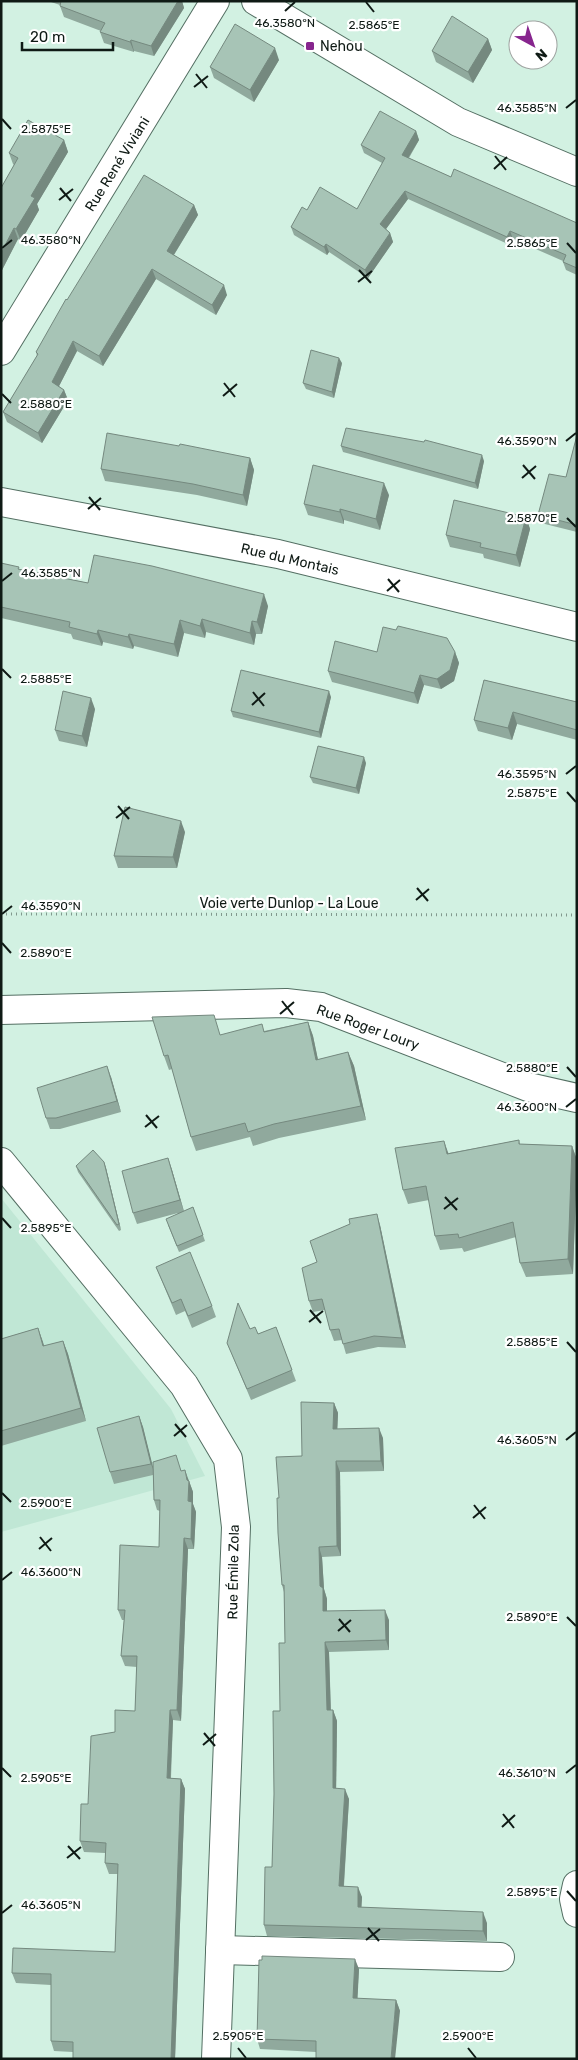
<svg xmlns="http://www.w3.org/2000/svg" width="578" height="2060" viewBox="0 0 578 2060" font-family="Rubik,sans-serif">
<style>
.built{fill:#c0e7d5}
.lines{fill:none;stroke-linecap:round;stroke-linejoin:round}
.minor-casing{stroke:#546f63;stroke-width:30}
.path{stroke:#82998e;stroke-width:3;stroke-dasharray:1 4;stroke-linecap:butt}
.minor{stroke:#fff;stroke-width:28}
.wall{fill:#90a99d}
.shaded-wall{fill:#75897f}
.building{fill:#a7c4b6;stroke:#75897f}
.ticks{fill:none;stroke:#0f1a15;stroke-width:2}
.poi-dot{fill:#87258e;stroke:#fff;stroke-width:2}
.labels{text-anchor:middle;stroke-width:4.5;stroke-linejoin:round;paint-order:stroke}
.poi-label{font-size:14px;fill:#0f1a15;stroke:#fff;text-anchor:start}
.street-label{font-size:14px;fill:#0f1a15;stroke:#fff}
.ticks-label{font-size:12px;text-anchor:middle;fill:#0f1a15;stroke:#fff;stroke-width:4.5;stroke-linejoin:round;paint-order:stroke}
</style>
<rect width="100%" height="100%" fill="#d2f1e2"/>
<!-- built -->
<path class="built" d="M1,1198L171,1409L205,1476L1,1532Z"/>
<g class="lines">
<!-- minor casing -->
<g class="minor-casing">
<g id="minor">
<path d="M256,1L458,122L577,172"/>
<path d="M1,351L215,1"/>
<path d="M1,502L278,554L577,627"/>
<path d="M1,1010L286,1003L321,1007L528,1087L577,1098"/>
<path d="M1,1162L184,1385L228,1459L236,1527L216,2059"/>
<path d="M577,1885L574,1899L577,1913"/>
<path d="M220,1950L500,1957"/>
</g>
</g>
<!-- path -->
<path class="path" d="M1,914L577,915"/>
<!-- minor -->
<use href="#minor" class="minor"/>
</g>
<!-- wall -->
<g class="wall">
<path d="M48,1H182L184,8L154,56L134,51V52L104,43L100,32L101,31L64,17L60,6V5Z"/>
<path d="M488,39L492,50L473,83L436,62L432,51Z"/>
<path d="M279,60L254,102L214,78L210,67Z"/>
<path d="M416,131L419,140L409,158L451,177L577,223V275L566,270L563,262V261L513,239L510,245L408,199L386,229L390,233L393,242L368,278L329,252L327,255L294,235L291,227L307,210L357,209L382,163L364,153L361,145Z"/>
<path d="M64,140L68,152L37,204L39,210L21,241L18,239L1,272V188L14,165L13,164L9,153Z"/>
<path d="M194,205L198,215L174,255L227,295L216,315L156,279L103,366L77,351L59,386L64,390L68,400L42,443L7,422L3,412L37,356L36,352L67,300Z"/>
<path d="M342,363L334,398L306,389L303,383Z"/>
<path d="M577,435V532L541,523L538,515L566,477Z"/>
<path d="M179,446L250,458L254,470L247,506L197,495L105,481L101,469Z"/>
<path d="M341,446L484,461L478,489L343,452Z"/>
<path d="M389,495L380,530L344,520V524L308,515L304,504Z"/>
<path d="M526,517L530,529L520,567L484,558L483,554L450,547L446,535Z"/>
<path d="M1,563L19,569L88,583L268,606L262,634H256L254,645L206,632L205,638L184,633L178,657L134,646L133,649L103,642L102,646L73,639L71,634L1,618Z"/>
<path d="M377,652H455L459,663L454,681L441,689L424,685L418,704L332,682L328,671Z"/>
<path d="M484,680L577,702V740L517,724L512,740L478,731L474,720Z"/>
<path d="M331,697L321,738L233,717L231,711Z"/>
<path d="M95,709L87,747L59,741L55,730Z"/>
<path d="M366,763L359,794L313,783L310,777Z"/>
<path d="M185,832L177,868H118L114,856Z"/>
<path d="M308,1022L313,1036L318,1060L348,1052L354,1066L366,1120L279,1138L253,1146L250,1137L196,1151L191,1137L172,1069L169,1070L164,1056L221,1035L264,1031Z"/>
<path d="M111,1077L121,1112L60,1129H50L46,1118Z"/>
<path d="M519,1140L520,1144L572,1146L577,1160L573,1274L526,1277L520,1263L516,1237L464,1252L462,1248L440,1250L435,1236L429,1200L408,1204L403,1190L449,1153Z"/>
<path d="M168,1158L172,1170L184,1211L193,1207L205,1241L179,1252L168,1225L178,1213L137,1224L133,1213Z"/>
<path d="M104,1162L106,1168L121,1230L119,1231L78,1172L76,1166Z"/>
<path d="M380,1225L406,1348L378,1347L346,1354L342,1340L334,1341L330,1330L325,1310L313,1312L309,1301L317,1262Z"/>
<path d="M156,1267L212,1306L216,1317L192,1328L185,1311L176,1315Z"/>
<path d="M276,1327L296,1381L251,1400L227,1343L250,1329L258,1334Z"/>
<path d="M38,1328L44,1346L63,1341L68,1354L86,1421L1,1446V1339Z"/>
<path d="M334,1403L338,1413L337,1429L383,1438L384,1471L340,1472L341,1556L322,1557L324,1589L327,1599V1611L389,1620V1650L329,1652L331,1710H333L337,1721L336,1788L349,1799L344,1886L362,1897L361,1907L487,1923V1941L267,1936L264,1925L272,1867L280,1711L285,1643L284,1592L282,1585L279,1498L302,1456Z"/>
<path d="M139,1416L143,1427L153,1469L182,1471L189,1481L193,1492V1504L196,1512L194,1549H188L181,1721L173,1720L171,1778L181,1779L185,1789L175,2059H73V2052L54,2051L51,2041V1985L16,1983L12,1973L115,1952L118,1874H109L105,1863V1853L84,1852L80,1841L88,1804L115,1732L135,1711L137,1667L125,1666L121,1656L124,1620H122L118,1610L159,1547L160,1511L157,1510L154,1500L153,1475L114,1484L110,1472Z"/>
<path d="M359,1969L357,1999L396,2000L400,2011L316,2052L260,2049L257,2039Z"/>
</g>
<!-- shaded-wall -->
<g class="shaded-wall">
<path d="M178,1H182L184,8L154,56L151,46Z"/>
<path d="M488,39L492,50L473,83L468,72Z"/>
<path d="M131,40L134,51V52L130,42Z"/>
<path d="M275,48L279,60L254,102L250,90Z"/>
<path d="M416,131L419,140L405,163L402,155Z"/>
<path d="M64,140L68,152L37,204L39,210L21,241L16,229L31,196Z"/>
<path d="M405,191L408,199L383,233L380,224Z"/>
<path d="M194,205L198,215L170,261L167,251Z"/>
<path d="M14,228L18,239L1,272V253Z"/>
<path d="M510,231L513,239L510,245L507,237Z"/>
<path d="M390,233L393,242L368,278L365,270Z"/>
<path d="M326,244L329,252L327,255L324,247Z"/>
<path d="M152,269L156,279L103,366L99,356Z"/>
<path d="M224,285L227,295L216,315L212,305Z"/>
<path d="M73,341L77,351L56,392L52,382Z"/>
<path d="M339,358L342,363L334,398L332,392Z"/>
<path d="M64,390L68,400L42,443L38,433Z"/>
<path d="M482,455L484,461L478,489L475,483Z"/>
<path d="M250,458L254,470L247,506L243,495Z"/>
<path d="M384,483L389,495L380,530L376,519Z"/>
<path d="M340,509L344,520V524L340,512Z"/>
<path d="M526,517L530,529L520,567L516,555Z"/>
<path d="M264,594L268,606L262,634L257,622Z"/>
<path d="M202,619L206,632L205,638L200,626Z"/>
<path d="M180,620L184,633L178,657L174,644Z"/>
<path d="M252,621L256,634L254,645L250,633Z"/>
<path d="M98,630L103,642L102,646L97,634Z"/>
<path d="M129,634L134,646L133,649L128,637Z"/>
<path d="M455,652L459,663L454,681L441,689L437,679Z"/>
<path d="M420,675L424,685L418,704L414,693Z"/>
<path d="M329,691L331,697L321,738L319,732Z"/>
<path d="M91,698L95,709L87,747L82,736Z"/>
<path d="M513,712L517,724L512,740L508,728Z"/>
<path d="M364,757L366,763L359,794L356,788Z"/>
<path d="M181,821L185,832L177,868L173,857Z"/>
<path d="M308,1022L313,1036L321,1074L316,1060Z"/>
<path d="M348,1052L354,1066L366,1120L361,1106Z"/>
<path d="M107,1066L111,1077L121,1112L117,1101Z"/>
<path d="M444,1141L449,1155L447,1154Z"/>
<path d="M572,1146L577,1160L573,1274L568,1259Z"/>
<path d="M168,1158L172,1170L184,1212L180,1200Z"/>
<path d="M104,1162L106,1168L121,1230L119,1224Z"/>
<path d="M377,1214L380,1225L406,1348L402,1338Z"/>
<path d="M38,1328L43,1342L48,1360L43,1346Z"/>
<path d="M63,1341L68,1354L86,1421L81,1408Z"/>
<path d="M334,1403L338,1413L337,1439L333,1429Z"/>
<path d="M139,1416L143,1427L155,1475L151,1464Z"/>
<path d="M379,1428L383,1438L384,1471L381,1461Z"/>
<path d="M336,1461L340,1472L341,1556L337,1546Z"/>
<path d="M185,1470L193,1492V1504L196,1512L194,1549L191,1539L187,1480Z"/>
<path d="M184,1538L188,1549L181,1721L177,1710Z"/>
<path d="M319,1547L322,1557L324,1589L327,1599V1622L323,1611L320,1586Z"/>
<path d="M385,1610L389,1620V1650L386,1640Z"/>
<path d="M325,1642L329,1652L331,1721L327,1710Z"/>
<path d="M170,1710L173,1720L170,1788L167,1778Z"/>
<path d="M333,1710L337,1721L336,1799L333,1788Z"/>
<path d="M181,1779L185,1789L175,2059H171Z"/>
<path d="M345,1789L349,1799L343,1896L339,1886Z"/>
<path d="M358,1887L362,1897L361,1917L358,1907Z"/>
<path d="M483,1912L487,1923V1941L483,1931Z"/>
<path d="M355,1959L359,1969L357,2009L353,1998Z"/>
<path d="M396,2000L400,2011L395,2059H391Z"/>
</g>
<!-- building -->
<g class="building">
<path d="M61,1H178L151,46L131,40L130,42L100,32L105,23L60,6Z"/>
<path d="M452,16L488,39L468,72L432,51Z"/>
<path d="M235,24L275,48L250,90L210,67Z"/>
<path d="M380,111L416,131L402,155L451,177L454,169L577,223V268L563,262L566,255L510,231L507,237L405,191L380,224L390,233L365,270L326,244L324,247L291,227L302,207L307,210L320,187L357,209L385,158L361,145Z"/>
<path d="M28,120L64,140L31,196L35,198L16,229L14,228L1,253V188L18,158L9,153Z"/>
<path d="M144,175L194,205L167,251L224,285L212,305L152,269L99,356L73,341L52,382L64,390L38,433L3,412L38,354L36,352L66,299L67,300Z"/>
<path d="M311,350L339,358L332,392L303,383Z"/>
<path d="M346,428L424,442L425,440L482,455L475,483L341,446Z"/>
<path d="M107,433L179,446L180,444L250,458L243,495L193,484L101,469Z"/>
<path d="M577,435V525L538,515L549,474L566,477Z"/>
<path d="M313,465L384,483L376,519L340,509V512L304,504Z"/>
<path d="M454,500L526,517L516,555L480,547L481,543L446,535Z"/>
<path d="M94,555L152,566L264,594L257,622L252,621L250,633L202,619L200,626L180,620L174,644L129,634L128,637L98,630L97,634L69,627L70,622L1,607V563L19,567L18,569L88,583Z"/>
<path d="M398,626L447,638L455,652L450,670L437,679L420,675L414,693L328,671L335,641L377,652L383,627L396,630Z"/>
<path d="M241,670L329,691L319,732L231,711Z"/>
<path d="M484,680L577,702V730L513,712L508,728L474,720Z"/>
<path d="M63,691L91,698L82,736L55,730Z"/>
<path d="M318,746L364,757L356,788L310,777Z"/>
<path d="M125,807L181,821L173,857L114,856Z"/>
<path d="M214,1015L220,1035L262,1024L264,1032L308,1022L316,1060L348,1052L361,1106L274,1124L248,1132L245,1123L191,1137L168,1055L164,1056L152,1017Z"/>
<path d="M107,1066L117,1101L56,1118H46L37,1088Z"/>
<path d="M519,1140V1144L572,1146L568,1259L520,1263L513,1222L459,1238L458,1234L435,1236L426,1186L403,1190L395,1148L444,1141L447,1154Z"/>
<path d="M93,1150L104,1162L119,1224L117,1225L76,1166Z"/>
<path d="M168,1158L180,1200L133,1213L122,1171Z"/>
<path d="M193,1207L203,1235L177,1246L166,1219Z"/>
<path d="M377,1214L402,1338L374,1336L343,1344L339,1329L330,1330L322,1299L309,1301L302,1268L317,1262L310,1241L350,1224L349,1219Z"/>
<path d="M190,1252L212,1306L188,1316L181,1299L172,1303L156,1267Z"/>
<path d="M238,1303L250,1329L255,1327L258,1334L276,1327L292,1370L247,1389L227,1343Z"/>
<path d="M38,1328L43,1346L63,1341L81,1408L1,1431V1339Z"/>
<path d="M301,1402L334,1403L333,1429L379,1428L381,1461H336L337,1546L319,1547L320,1586L323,1588V1611L385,1610L386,1640L325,1642L327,1710H333V1788L345,1789L339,1886L358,1887V1907L483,1912V1931L264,1925L265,1867H272L274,1794L273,1711H280L279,1643H285L284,1585H282L278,1533L277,1498H279L276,1457L302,1456Z"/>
<path d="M139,1416L151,1464L110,1472L97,1428Z"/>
<path d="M176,1455L181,1471L185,1470L187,1480L189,1481L188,1501L192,1502L191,1539L184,1538L177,1710H170L167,1778L181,1779L171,2059H73V2042L51,2041V1974L12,1973L13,1948L115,1952L118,1864L105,1863L106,1843L80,1841L81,1804H88L91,1736L115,1732V1710L135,1711L137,1656H121L125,1610H118L120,1545L159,1547L160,1500H154L153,1462Z"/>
<path d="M262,1956L355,1959L353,1998L396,2000L391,2059H316V2041L257,2039L259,1960H262Z"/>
</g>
<!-- ticks -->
<path class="ticks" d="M366,2L374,12M285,11L295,2M196,74L207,88M194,87L208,76M566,108L576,100M2,119L11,129M495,156L506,170M494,169L507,157M60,188L71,201M59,200L73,189M567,243L576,253M2,248L12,240M359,270L371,283M358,282L372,271M224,383L235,397M2,394L11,403M223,396L237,384M566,441L576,433M523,465L535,479M522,478L536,466M89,497L100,510M88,509L101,498M567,518L576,527M388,579L399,592M2,581L12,573M387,591L400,580M2,669L11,678M253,692L264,706M252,705L265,693M566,774L576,766M567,792L576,802M118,806L129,819M116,818L130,807M417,888L428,901M416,900L429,889M2,914L12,906M2,943L11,953M282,1001L293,1015M280,1014L294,1002M567,1067L576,1077M566,1107L576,1099M146,1115L157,1128M145,1127L159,1116M445,1197L457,1210M444,1209L458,1198M2,1218L11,1228M310,1310L321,1323M309,1322L323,1311M567,1342L576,1352M175,1424L186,1437M174,1436L187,1425M566,1440L576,1432M2,1493L11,1502M474,1505L485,1519M473,1518L486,1507M40,1537L51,1551M39,1549L52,1538M2,1580L12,1572M567,1617L576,1626M339,1619L350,1632M338,1631L351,1620M204,1733L215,1746M203,1745L216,1734M2,1768L11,1777M566,1773L576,1765M503,1814L514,1828M502,1827L515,1815M68,1846L80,1859M67,1858L81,1847M567,1891L576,1901M2,1913L12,1905M368,1928L379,1941M366,1940L380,1929M238,2048L246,2058M468,2048L476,2058"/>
<!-- markers -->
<rect class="poi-dot" x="305" y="41" width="10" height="10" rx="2.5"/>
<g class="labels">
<!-- poi labels -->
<g class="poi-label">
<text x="320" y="51">Nehou</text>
</g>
<!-- street labels -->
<g class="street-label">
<text transform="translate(117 164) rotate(-58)" y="5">Rue René Viviani</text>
<text transform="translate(290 559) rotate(13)" y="5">Rue du Montais</text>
<text x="289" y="908">Voie verte Dunlop - La Loue</text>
<text transform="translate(368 1027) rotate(20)" y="5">Rue Roger Loury</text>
<text transform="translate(233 1572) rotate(-89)" y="5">Rue Émile Zola</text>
</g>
</g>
<g class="ticks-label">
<text x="285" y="27">46.3580°N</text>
<text x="374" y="29">2.5865°E</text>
<text x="527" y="112">46.3585°N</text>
<text x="46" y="133">2.5875°E</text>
<text x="51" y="244">46.3580°N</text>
<text x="532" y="247">2.5865°E</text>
<text x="46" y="408">2.5880°E</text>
<text x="527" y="445">46.3590°N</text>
<text x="532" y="522">2.5870°E</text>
<text x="51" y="577">46.3585°N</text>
<text x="46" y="683">2.5885°E</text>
<text x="527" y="778">46.3595°N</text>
<text x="532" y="797">2.5875°E</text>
<text x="51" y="910">46.3590°N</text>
<text x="46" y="957">2.5890°E</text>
<text x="532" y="1072">2.5880°E</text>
<text x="527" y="1111">46.3600°N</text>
<text x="46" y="1232">2.5895°E</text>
<text x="532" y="1346">2.5885°E</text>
<text x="527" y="1444">46.3605°N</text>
<text x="46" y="1507">2.5900°E</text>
<text x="51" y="1576">46.3600°N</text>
<text x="532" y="1621">2.5890°E</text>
<text x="527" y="1777">46.3610°N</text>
<text x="46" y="1782">2.5905°E</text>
<text x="532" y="1896">2.5895°E</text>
<text x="51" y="1909">46.3605°N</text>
<text x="238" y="2040">2.5905°E</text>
<text x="468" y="2040">2.5900°E</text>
</g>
<!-- border -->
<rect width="578" height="2060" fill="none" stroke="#0f1a15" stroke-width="5"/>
<!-- north arrow -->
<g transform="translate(533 45) rotate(140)"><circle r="24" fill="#ffffff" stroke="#9fa3a1"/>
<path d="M0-4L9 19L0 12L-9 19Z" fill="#87258e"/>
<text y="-8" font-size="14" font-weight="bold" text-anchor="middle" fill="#0f1a15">N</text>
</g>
<!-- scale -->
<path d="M22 42v8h91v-8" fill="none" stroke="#0f1a15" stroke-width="2.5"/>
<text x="30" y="42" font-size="15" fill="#0f1a15" stroke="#ffffff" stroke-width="4" paint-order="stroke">20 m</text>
</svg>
